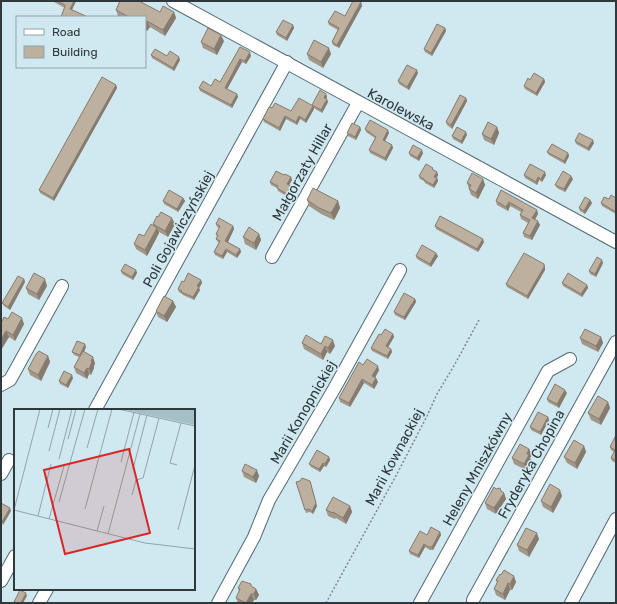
<svg xmlns="http://www.w3.org/2000/svg" width="617" height="604" viewBox="0 0 617 604" font-family="Rubik,sans-serif">
<style>
.lines{fill:none;stroke-linecap:round;stroke-linejoin:round}
.minor-casing{stroke:#536a71;stroke-width:14}
.path{stroke:#798a8f;stroke-width:1.5;stroke-dasharray:2 2;stroke-linecap:butt}
.minor{stroke:#fff;stroke-width:12}
.wall{fill:#a39789}
.shaded-wall{fill:#857b6f}
.building{fill:#beb09f;stroke:#857b6f}
.labels{text-anchor:middle;stroke-width:3;stroke-linejoin:round;paint-order:stroke}
.street-label{font-size:14px;fill:#2f393c;stroke:#d0e9f1}
.inset-road{fill:none;stroke:#90a3a9;stroke-width:1}
.view{fill:#d62828;fill-opacity:0.15;stroke:#d62828;stroke-width:2}
.inset-edge{fill:none;stroke:#2f393c;stroke-width:2}
</style>
<rect width="100%" height="100%" fill="#d0e9f1"/>
<g class="lines">
<!-- minor casing -->
<g class="minor-casing">
<g id="minor">
<path d="M173,1L616,242"/>
<path d="M272,257L358,103"/>
<path d="M1,385L10,380L62,286"/>
<path d="M95,410L287,62"/>
<path d="M1,474L9,460"/>
<path d="M1,581L15,556"/>
<path d="M473,600L616,342"/>
<path d="M39,603L47,589"/>
<path d="M218,603L254,537L269,500L334,389L400,270"/>
<path d="M420,603L548,371L570,359"/>
<path d="M571,603L616,519"/>
</g>
</g>
<!-- path -->
<path class="path" d="M326,603L398,472L427,416L437,394L455,364L479,320"/>
<!-- minor -->
<use href="#minor" class="minor"/>
</g>
<!-- wall -->
<g class="wall">
<path d="M52,1H76L72,10L88,17H61L65,8Z"/>
<path d="M361,2L362,6L339,48L333,45L332,42L338,30L329,25L328,22L345,16Z"/>
<path d="M116,10L160,12H174L176,18L165,36L150,27L147,31L145,30V17H121L118,16Z"/>
<path d="M293,25L294,28L287,41L277,35L276,32Z"/>
<path d="M445,28L446,31L432,56L425,52L424,49Z"/>
<path d="M224,41L217,55L203,48L201,42Z"/>
<path d="M240,47L251,56L246,64L242,62L227,89L237,94L238,97L232,108L200,91L199,88L211,86L220,82Z"/>
<path d="M307,54H331L323,68L309,60Z"/>
<path d="M151,55L167,56L180,60L174,71L152,58Z"/>
<path d="M418,73L409,90L399,84L398,81Z"/>
<path d="M544,79L545,82L537,96L525,89L524,86L530,80Z"/>
<path d="M116,85L117,88L54,201L40,193L39,190Z"/>
<path d="M326,94L327,97L326,99L328,102L322,113L314,108V109L306,123L300,119L297,125L286,119L280,131L264,122L263,119L272,108L291,111L312,106Z"/>
<path d="M466,98L467,101L452,129L447,125L446,122Z"/>
<path d="M360,127L361,130L356,140L348,136L347,133Z"/>
<path d="M497,127L499,133L494,145L484,140L482,134Z"/>
<path d="M365,129L389,133L385,141L392,145L393,148L386,161L370,153L369,150L375,138L366,132Z"/>
<path d="M467,135L462,144L453,139L452,136Z"/>
<path d="M575,141L594,143L589,151L576,144Z"/>
<path d="M547,152L568,153L569,156L565,164L549,155Z"/>
<path d="M409,153H423L419,161L410,156Z"/>
<path d="M434,170L437,172L438,175L437,178L438,181L434,188L425,183L424,181L420,179L419,176Z"/>
<path d="M284,175L291,177L292,180L289,185L292,189L288,197L278,191L277,188L271,185L270,182Z"/>
<path d="M524,175H546L542,182L539,180L537,185L525,178Z"/>
<path d="M483,179L485,185L478,199L471,195L467,183Z"/>
<path d="M573,179L565,192L557,188L555,185Z"/>
<path d="M501,190L537,210L538,214L535,220L540,225L532,240L524,237L523,233L528,223L521,219L520,215L521,212L510,206L508,211L497,205L496,201Z"/>
<path d="M183,198L185,201L178,212L164,204L163,201Z"/>
<path d="M616,198V214L602,206L601,203L609,199Z"/>
<path d="M307,200L338,201L340,208L334,220L321,214L309,206Z"/>
<path d="M590,200L592,203L585,214L580,211L579,208Z"/>
<path d="M153,224H175L168,237L159,232V233L147,256L136,249L134,244L144,236L153,225Z"/>
<path d="M216,224L233,226L234,229L228,242L240,249L241,252L237,258L227,252L223,259L215,255L214,252L219,242H218L216,239L217,237L216,234L219,228L217,227Z"/>
<path d="M435,226L484,242L478,252L436,229Z"/>
<path d="M259,234L261,240L256,250L245,244L243,237Z"/>
<path d="M416,256H438L431,267L417,259Z"/>
<path d="M603,263L596,277L590,274L589,271Z"/>
<path d="M545,267V270L528,299L507,287L506,284Z"/>
<path d="M136,270L137,273L133,280L122,274L121,271Z"/>
<path d="M24,279L25,282L10,310L4,306L2,303Z"/>
<path d="M201,280L202,283L199,288L200,290L194,300L183,295L182,294L179,292L178,289L184,282Z"/>
<path d="M562,283L587,285L588,288L582,297L563,286Z"/>
<path d="M47,286L39,300L28,294L26,288Z"/>
<path d="M415,299L416,302L405,320L395,315L394,312L396,309V308Z"/>
<path d="M173,301L176,307L167,322L158,317L156,311Z"/>
<path d="M8,319L24,324L15,341L9,337L1,350Z"/>
<path d="M393,334L394,337L388,347L391,349L392,352L388,359L372,351L371,348L381,335Z"/>
<path d="M601,337L603,343L598,352L582,344L580,338Z"/>
<path d="M302,343L321,344L335,346L330,354L327,352L323,360L304,349Z"/>
<path d="M86,347L84,352L95,363L94,366V368L91,375L89,374L87,379L76,373L74,367L79,357L74,355L72,352Z"/>
<path d="M48,356L50,362L41,381L30,375L28,369Z"/>
<path d="M363,365L379,370L375,377L378,382L374,389L364,383L350,407L340,402L339,398Z"/>
<path d="M73,378L68,388L60,384L59,381Z"/>
<path d="M567,393L559,408L548,402L547,399Z"/>
<path d="M608,402L610,408L601,425L591,420L588,413Z"/>
<path d="M548,417L549,420L541,435L531,430L530,427Z"/>
<path d="M616,435V463L612,461L611,458L614,452L611,450L610,447Z"/>
<path d="M584,446L586,452L577,469L567,463L564,457Z"/>
<path d="M529,449L532,455L530,458L531,461L526,470L514,464L512,458Z"/>
<path d="M329,457L330,460L326,467L324,466L320,472L311,467L309,464Z"/>
<path d="M242,471L259,476L256,483L244,477Z"/>
<path d="M296,482L317,506L313,514L310,512L306,513Z"/>
<path d="M501,491L504,493L506,499L496,514L487,509L485,503Z"/>
<path d="M562,496L553,513L543,507L541,501Z"/>
<path d="M350,506L352,512L346,524L336,518L335,519L328,516L326,510Z"/>
<path d="M440,532L441,535L433,550H430L425,547L419,558L410,554L409,551L427,535Z"/>
<path d="M539,539L529,557L519,551L517,545Z"/>
<path d="M496,580L516,582L512,590H510L505,600L496,595L494,589L497,583Z"/>
<path d="M251,586L256,589L259,595L256,600H254L252,603H238L236,598L239,591L238,588Z"/>
</g>
<!-- shaded-wall -->
<g class="shaded-wall">
<path d="M74,1H76L71,12L70,9Z"/>
<path d="M361,2L362,6L339,48L337,45Z"/>
<path d="M174,12L176,18L165,36L163,30Z"/>
<path d="M147,21L150,27L147,31L145,26Z"/>
<path d="M293,25L294,28L287,41L286,38Z"/>
<path d="M445,28L446,31L432,56L431,53Z"/>
<path d="M221,35L224,41L217,55L214,49Z"/>
<path d="M329,48L331,54L323,68L321,62Z"/>
<path d="M250,52L251,56L246,64L245,61Z"/>
<path d="M179,57L180,60L174,71L173,68Z"/>
<path d="M240,59L242,62L226,91L225,88Z"/>
<path d="M417,70L418,73L409,90L407,87Z"/>
<path d="M544,79L545,82L537,96L536,93Z"/>
<path d="M116,85L117,88L54,201L53,198Z"/>
<path d="M237,94L238,97L232,108L231,105Z"/>
<path d="M326,94L327,97L325,101L324,98Z"/>
<path d="M466,98L467,101L452,129L451,125Z"/>
<path d="M327,99L328,102L322,113L321,110Z"/>
<path d="M313,106L314,109L306,123L305,120Z"/>
<path d="M285,116L286,119L280,131L279,128Z"/>
<path d="M299,116L300,119L297,125L296,122Z"/>
<path d="M360,127L361,130L356,140L355,137Z"/>
<path d="M497,127L499,133L494,145L491,139Z"/>
<path d="M388,130L389,133L384,143L383,140Z"/>
<path d="M466,132L467,135L462,144L461,141Z"/>
<path d="M593,140L594,143L589,151L588,148Z"/>
<path d="M392,145L393,148L386,161L385,158Z"/>
<path d="M422,150L423,153L419,161L417,158Z"/>
<path d="M568,153L569,156L565,164L564,161Z"/>
<path d="M437,172L438,175L435,180L434,177Z"/>
<path d="M545,172L546,175L542,182L541,179Z"/>
<path d="M571,176L573,179L565,192L564,189Z"/>
<path d="M291,177L292,180L288,187L287,184Z"/>
<path d="M538,177L539,180L537,185L536,182Z"/>
<path d="M437,178L438,181L434,188L433,185Z"/>
<path d="M483,179L485,185L478,199L476,193Z"/>
<path d="M291,186L292,189L288,197L287,194Z"/>
<path d="M183,198L185,201L178,212L177,209Z"/>
<path d="M590,200L592,203L585,214L584,211Z"/>
<path d="M338,201L340,208L334,220L331,213Z"/>
<path d="M509,202L510,206L508,211L506,207Z"/>
<path d="M537,210L538,214L533,222L532,218Z"/>
<path d="M172,218L175,224L168,237L165,231Z"/>
<path d="M538,221L540,225L532,240L530,236Z"/>
<path d="M233,226L234,229L227,244L225,241Z"/>
<path d="M157,228L159,233L147,256L145,250Z"/>
<path d="M259,234L261,240L256,250L254,243Z"/>
<path d="M483,239L484,242L478,252L477,249Z"/>
<path d="M226,249L227,252L223,259L222,256Z"/>
<path d="M240,249L241,252L237,258L236,255Z"/>
<path d="M436,253L438,256L431,267L430,264Z"/>
<path d="M602,260L603,263L596,277L595,274Z"/>
<path d="M544,264L545,267V270L528,299L527,296Z"/>
<path d="M136,270L137,273L133,280L132,277Z"/>
<path d="M24,279L25,282L10,310L8,307Z"/>
<path d="M45,279L47,286L39,300L37,294Z"/>
<path d="M201,280L202,283L199,288L200,290L194,300L193,297L197,286Z"/>
<path d="M587,285L588,288L582,297L581,294Z"/>
<path d="M415,299L416,302L405,320L404,317Z"/>
<path d="M173,301L176,307L167,322L164,316Z"/>
<path d="M22,318L24,324L15,341L13,335Z"/>
<path d="M6,331L9,337L1,350V340Z"/>
<path d="M393,334L394,337L387,349L386,346Z"/>
<path d="M601,337L603,343L598,352L596,346Z"/>
<path d="M333,340L335,346L330,354L328,348Z"/>
<path d="M85,344L86,347L81,358L80,355Z"/>
<path d="M325,346L327,352L323,360L321,354Z"/>
<path d="M391,349L392,352L388,359L387,356Z"/>
<path d="M48,356L50,362L41,381L38,375Z"/>
<path d="M93,357L95,363L94,366V368L91,375L89,369L91,361Z"/>
<path d="M378,366L379,370L374,380L372,376Z"/>
<path d="M87,368L89,374L87,379L84,373Z"/>
<path d="M72,375L73,378L68,388L66,385Z"/>
<path d="M376,378L378,382L374,389L372,385Z"/>
<path d="M362,379L364,383L350,407L349,403Z"/>
<path d="M565,390L567,393L559,408L557,404Z"/>
<path d="M608,402L610,408L601,425L599,419Z"/>
<path d="M548,417L549,420L541,435L540,432Z"/>
<path d="M584,446L586,452L577,469L575,463Z"/>
<path d="M529,449L532,455L530,458L531,461L526,470L524,464L527,454Z"/>
<path d="M329,457L330,460L326,467L325,464Z"/>
<path d="M323,463L324,466L320,472L319,469Z"/>
<path d="M257,470L259,476L256,483L253,477Z"/>
<path d="M310,481L317,506L313,514L312,511Z"/>
<path d="M560,490L562,496L553,513L551,507Z"/>
<path d="M504,493L506,499L496,514L494,508Z"/>
<path d="M350,506L352,512L346,524L343,518Z"/>
<path d="M10,508L11,511L3,525L2,522Z"/>
<path d="M440,532L441,535L433,550L432,547Z"/>
<path d="M537,533L539,539L529,557L527,550Z"/>
<path d="M424,544L425,547L419,558L418,555Z"/>
<path d="M514,576L516,582L512,590L510,584Z"/>
<path d="M508,583L510,590L505,600L503,594Z"/>
<path d="M256,589L259,595L256,600L254,594Z"/>
<path d="M26,593L27,596L23,603H21Z"/>
<path d="M251,594L254,600L252,603H246Z"/>
</g>
<!-- building -->
<g class="building">
<path d="M57,1H74L70,9L88,17H61L65,6V5Z"/>
<path d="M120,1H139L160,12L163,6L174,12L163,30L147,21L145,26V17H129L116,10Z"/>
<path d="M353,1H358L361,2L337,45L332,42L339,28L328,22L335,11L345,16Z"/>
<path d="M283,20L293,25L286,38L276,32Z"/>
<path d="M437,24L445,28L431,53L424,49Z"/>
<path d="M208,28L221,35L214,49L201,42Z"/>
<path d="M314,40L329,48L321,62L307,54Z"/>
<path d="M240,47L250,52L245,61L240,59L225,88L237,94L231,105L199,88L203,81L211,86L215,79L220,82Z"/>
<path d="M155,49L167,56L170,51L179,57L173,68L151,55Z"/>
<path d="M407,65L417,70L407,87L398,81Z"/>
<path d="M534,73L544,79L536,93L524,86L528,78L530,80Z"/>
<path d="M102,77L116,85L53,198L39,190Z"/>
<path d="M320,90L326,94L324,98L327,99L321,110L312,105Z"/>
<path d="M460,95L466,98L451,125L446,122Z"/>
<path d="M299,98L313,106L305,120L299,116L296,122L285,116L279,128L263,119L269,107L272,108L275,103L291,111Z"/>
<path d="M370,120L388,130L383,140L392,145L385,158L369,150L376,137L365,129Z"/>
<path d="M488,122L497,127L491,139L482,134Z"/>
<path d="M352,123L360,127L355,137L347,133Z"/>
<path d="M457,127L466,132L461,141L452,136Z"/>
<path d="M579,133L593,140L588,148L575,141Z"/>
<path d="M552,144L568,153L564,161L547,152Z"/>
<path d="M413,145L422,150L417,158L409,153Z"/>
<path d="M426,164L433,168L432,169L437,172L434,177L437,178L433,185L424,180V179L419,176Z"/>
<path d="M530,164L545,172L541,179L538,177L536,182L524,175Z"/>
<path d="M276,171L284,175L285,174L291,177L287,184L291,186L287,194L277,188L278,186L270,182Z"/>
<path d="M563,171L571,176L564,189L555,185Z"/>
<path d="M472,173L483,179L476,193L469,189L471,185L467,183Z"/>
<path d="M313,188L338,201L331,213L319,208L307,200Z"/>
<path d="M169,190L183,198L177,209L163,201Z"/>
<path d="M501,190L537,210L532,218L538,221L530,236L523,233L530,220L520,215L523,210L509,202L506,207L496,201Z"/>
<path d="M611,195L616,198V212L601,203L604,197L609,199Z"/>
<path d="M585,197L590,200L584,211L579,208Z"/>
<path d="M161,212L172,218L165,231L153,224L157,216L158,217Z"/>
<path d="M440,216L483,239L477,249L435,226Z"/>
<path d="M219,218L233,226L225,241L240,249L236,255L226,249L222,256L214,252L220,241L216,239L218,235L216,234L220,226L216,224Z"/>
<path d="M151,224L157,228L145,250L134,244L139,234L144,236Z"/>
<path d="M249,227L259,234L254,243L243,237Z"/>
<path d="M422,245L436,253L430,264L416,256Z"/>
<path d="M524,253L544,264V267L527,296L506,284Z"/>
<path d="M597,257L602,260L595,274L589,271Z"/>
<path d="M125,264L136,270L132,277L121,271Z"/>
<path d="M34,273L45,279L37,294L26,288Z"/>
<path d="M188,273L201,280L197,286L199,287L193,297L181,292L182,291L178,289L182,281L184,282Z"/>
<path d="M568,273L587,285L581,294L562,283Z"/>
<path d="M18,276L24,279L8,307L2,303Z"/>
<path d="M404,293L415,299L404,317L394,312L396,308Z"/>
<path d="M164,296L173,301L164,316L156,311Z"/>
<path d="M12,312L22,318L13,335L6,331L1,340V323L4,317L8,319Z"/>
<path d="M385,329L393,334L386,346L391,349L387,356L371,348L379,334L381,335Z"/>
<path d="M585,329L601,337L596,346L580,338Z"/>
<path d="M306,335L321,344L325,336L333,340L328,348L325,346L321,354L302,343Z"/>
<path d="M77,341L85,344L80,355L72,352Z"/>
<path d="M39,351L48,356L38,375L28,369L36,354Z"/>
<path d="M83,351L93,357L91,361L92,362L89,369L87,368L84,373L74,367Z"/>
<path d="M367,359L378,366L372,376L376,378L372,385L362,379L349,403L339,398L359,362L363,365Z"/>
<path d="M64,371L72,375L66,385L59,381Z"/>
<path d="M555,384L565,390L557,404L547,399Z"/>
<path d="M598,396L608,402L599,419L588,413Z"/>
<path d="M538,412L548,417L540,432L530,427Z"/>
<path d="M616,435V460L611,458L615,450L610,447Z"/>
<path d="M574,440L584,446L575,463L564,457Z"/>
<path d="M520,444L529,449L527,454L529,455L524,464L512,458Z"/>
<path d="M317,450L329,457L325,464L323,463L319,469L309,464Z"/>
<path d="M245,464L257,470L253,477L242,471Z"/>
<path d="M302,478L310,481L316,503L312,511L309,509L305,510L296,482L300,481Z"/>
<path d="M550,484L560,490L551,507L541,501Z"/>
<path d="M494,487L496,489L500,488L501,491L504,493L494,508L485,503Z"/>
<path d="M333,497L350,506L343,518L333,512V513L326,510Z"/>
<path d="M1,503L10,508L2,522L1,521Z"/>
<path d="M431,527L440,532L432,547H429L424,544L418,555L409,551L420,531L427,535Z"/>
<path d="M526,528L537,533L527,550L517,545Z"/>
<path d="M504,570L514,576L510,584L508,583L503,594L494,589L498,581L496,580L500,574L501,575Z"/>
<path d="M242,581L251,584V586L256,589L254,594H251L246,603L236,598L240,589L238,588Z"/>
<path d="M20,590L26,593L21,603H16L14,602Z"/>
</g>
<g class="labels">
<!-- street labels -->
<g class="street-label">
<text transform="translate(401 109) rotate(28)" y="5">Karolewska</text>
<text transform="translate(302 172) rotate(-61)" y="5">Małgorzaty Hillar</text>
<text transform="translate(178 229) rotate(-61)" y="5">Poli Gojawiczyńskiej</text>
<text transform="translate(303 412) rotate(-60)" y="5">Marii Konopnickiej</text>
<text transform="translate(394 457) rotate(-62)" y="5">Marii Kownackiej</text>
<text transform="translate(531 464) rotate(-61)" y="5">Fryderyka Chopina</text>
<text transform="translate(477 469) rotate(-61)" y="5">Heleny Mniszkówny</text>
</g>
</g>
<!-- overview -->
<g transform="translate(14 409)">
<rect width="181" height="181" fill="#d0e9f1"/>
<path d="M107,0H181V16Z" fill="#a4bfc6"/>
<path class="inset-road" d="M104,0L181,17M34,19L39,0M54,30L62,0M73,39L84,0M35,42L46,0M45,50L58,0M107,53L120,3M163,56L156,54L167,14M119,60L133,6M118,86L122,71L129,69L145,9M45,93L71,0M71,100L98,0M0,101L131,134L181,140M0,101L26,0M24,107L37,55M35,110L50,57M164,121L181,56M83,122L90,97M94,125L126,5"/>
<path class="view" d="M115,40L136,124L51,145L30,61Z"/>
<rect width="181" height="181" class="inset-edge"/>
</g>
<!-- border -->
<rect width="617" height="604" fill="none" stroke="#2f393c" stroke-width="4"/>
<!-- legend -->
<rect x="16" y="16" width="130" height="52" fill="#d0e9f1" stroke="#90a3a9"/>
<rect x="24" y="29" width="20" height="6" fill="#ffffff" stroke="#90a3a9"/>
<text x="52" y="36" font-size="12" fill="#2f393c">Road</text>
<rect x="24" y="46" width="20" height="12" fill="#beb09f" stroke="#90a3a9"/>
<text x="52" y="56" font-size="12" fill="#2f393c">Building</text>
</svg>
